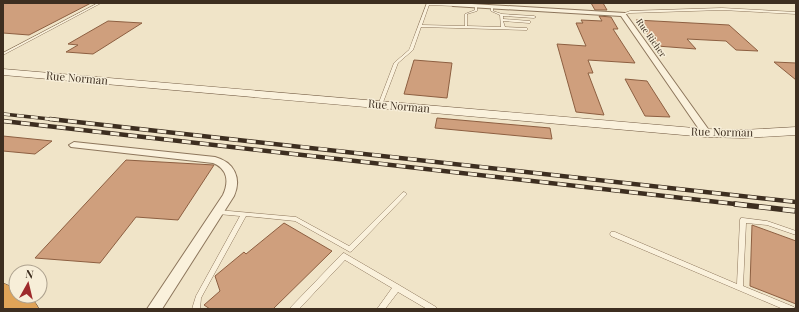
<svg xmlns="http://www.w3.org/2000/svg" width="799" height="312" viewBox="0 0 799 312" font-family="'Playfair Display',serif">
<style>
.building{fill:#cf9f7d;stroke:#8d5f41}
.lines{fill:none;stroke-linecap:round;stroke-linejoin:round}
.lane-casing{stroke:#8d765c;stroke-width:1}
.street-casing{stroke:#8d765c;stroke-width:2}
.secondary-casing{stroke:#6f573f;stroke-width:1}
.highway-casing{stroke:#5b4430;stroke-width:1}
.lane{fill:#faf1dc;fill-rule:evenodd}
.street{fill:#faf1dc;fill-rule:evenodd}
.secondary{fill:#faf1dc;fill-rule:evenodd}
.highway{fill:#e0a458;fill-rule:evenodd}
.rail-far2-casing{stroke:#3d2e20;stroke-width:3.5}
.rail-far1-casing{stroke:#3d2e20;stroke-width:4.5}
.rail-casing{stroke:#3d2e20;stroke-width:5.5}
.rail-far2{stroke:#f7eed8;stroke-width:2.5;stroke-dasharray:7;stroke-linecap:butt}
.rail-far1{stroke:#f7eed8;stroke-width:3;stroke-dasharray:9;stroke-linecap:butt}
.rail{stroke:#f7eed8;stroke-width:4;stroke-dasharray:12;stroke-linecap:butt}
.labels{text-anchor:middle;stroke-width:3;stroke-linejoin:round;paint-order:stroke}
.far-street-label{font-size:9px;fill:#3d2e20;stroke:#f7eed8}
.street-label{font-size:11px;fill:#3d2e20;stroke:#f7eed8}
</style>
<rect width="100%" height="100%" fill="#f0e4c8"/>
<!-- building -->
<g class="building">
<path d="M3,3H91L29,35L3,33Z"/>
<path d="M591,3H603L607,10H595Z"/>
<path d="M599,16L611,17L618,29H613L635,63L588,60L593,73H588L604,115L576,112L557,44L586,46L576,23H583L581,20L602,21Z"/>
<path d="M636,20L729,25L758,51L736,50L726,41L687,39L696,49L657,46Z"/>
<path d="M108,21L142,23L93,54L66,52L78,45L68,44Z"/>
<path d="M414,60L452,63L447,98L404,94Z"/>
<path d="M774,62L796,63V80Z"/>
<path d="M625,79L647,81L670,117L645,116Z"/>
<path d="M437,118L550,128L552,139L435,128Z"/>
<path d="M3,136L52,141L35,154L3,151Z"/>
<path d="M126,160L214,165L178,220L136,217L100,263L35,258Z"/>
<path d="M284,223L332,251L273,309H210L204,305L220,291L215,276L244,252L246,254Z"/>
<path d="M752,225L796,241V304L750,286Z"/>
</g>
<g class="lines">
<!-- lane casing -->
<g class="lane-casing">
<g id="lane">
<path d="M98,3H101L3,55V53Z"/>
<path d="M427,3L455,4L456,5L455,6L429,5L422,25L465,26V14L475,10V6L476,5L477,6V11L467,14V26L501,27L500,15L491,11V7L492,6L493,7V11L502,14L534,16L536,17L534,18L503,16V19L530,21V23H529L503,21L505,27L527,28V30H526L421,27L413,50L398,63L382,105L380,106H378V105L394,63L409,50Z"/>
<path d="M722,8L796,12V14L722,10L630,13L623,15L622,14L630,11Z"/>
<path d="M404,192L406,193L407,194L406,195L352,251L350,252L295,221L246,216L201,298L200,309H192L196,296L240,216L218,214L216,213L215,212L216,211L218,210L296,217L349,246L402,193Z"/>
<path d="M741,218H743L767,221L796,231V235L767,225L746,223L743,286L794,307L795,309H783L611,236L610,234L611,232H615L737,284L740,220Z"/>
<path d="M344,253L399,285L436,307L437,309H427L398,292L385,309H377L392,288L345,260L299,309H290L291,307L342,254Z"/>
</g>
</g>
<!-- street casing -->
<g class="street-casing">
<g id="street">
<path d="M455,3L625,13L711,133L706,136L703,135L621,16L453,6L452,5Z"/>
<path d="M74,142L215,157C234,162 242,178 234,196L162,309H147L223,195C229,182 228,169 213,163L71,147L69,145Z"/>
</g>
</g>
<!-- secondary casing -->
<g class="secondary-casing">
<path id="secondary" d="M3,69L706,129L743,130L796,127V135L743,138L706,137L3,75Z"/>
</g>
<!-- highway casing -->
<g class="highway-casing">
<path id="highway" d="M3,283L16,289V296C28,296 33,297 39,309H3Z"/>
</g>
<!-- lane -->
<use href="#lane" class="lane"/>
<!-- street -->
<use href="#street" class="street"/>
<!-- secondary -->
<use href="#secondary" class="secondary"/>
<!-- highway -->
<use href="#highway" class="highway"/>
<!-- rail-far2 casing -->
<g class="rail-far2-casing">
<path id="rail-far2" d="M3,114L59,120"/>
</g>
<!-- rail-far1 casing -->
<g class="rail-far1-casing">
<g id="rail-far1">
<path d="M50,119L796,202"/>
<path d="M3,121L744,205"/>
</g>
</g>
<!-- rail casing -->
<g class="rail-casing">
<path id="rail" d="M735,204L796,211"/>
</g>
<!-- rail-far2 -->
<use href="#rail-far2" class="rail-far2"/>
<!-- rail-far1 -->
<use href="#rail-far1" class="rail-far1"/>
<!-- rail -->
<use href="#rail" class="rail"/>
</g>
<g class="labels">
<!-- far-street labels -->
<g class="far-street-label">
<text transform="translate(651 38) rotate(55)" y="3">Rue Richer</text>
</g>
<!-- street labels -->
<g class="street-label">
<text transform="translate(77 78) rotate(5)" y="4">Rue Norman</text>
<text transform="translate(399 106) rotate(5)" y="4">Rue Norman</text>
<text transform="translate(722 132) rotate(1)" y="4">Rue Norman</text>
</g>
</g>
<!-- border -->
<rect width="799" height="312" fill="none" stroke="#3d2e20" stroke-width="8"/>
<!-- north arrow -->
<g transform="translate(28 284) rotate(8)"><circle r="19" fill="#f7eed8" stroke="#ada18e"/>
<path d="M0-3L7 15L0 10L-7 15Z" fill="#9e2a2b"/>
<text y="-6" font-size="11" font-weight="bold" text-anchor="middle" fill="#3d2e20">N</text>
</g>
</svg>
